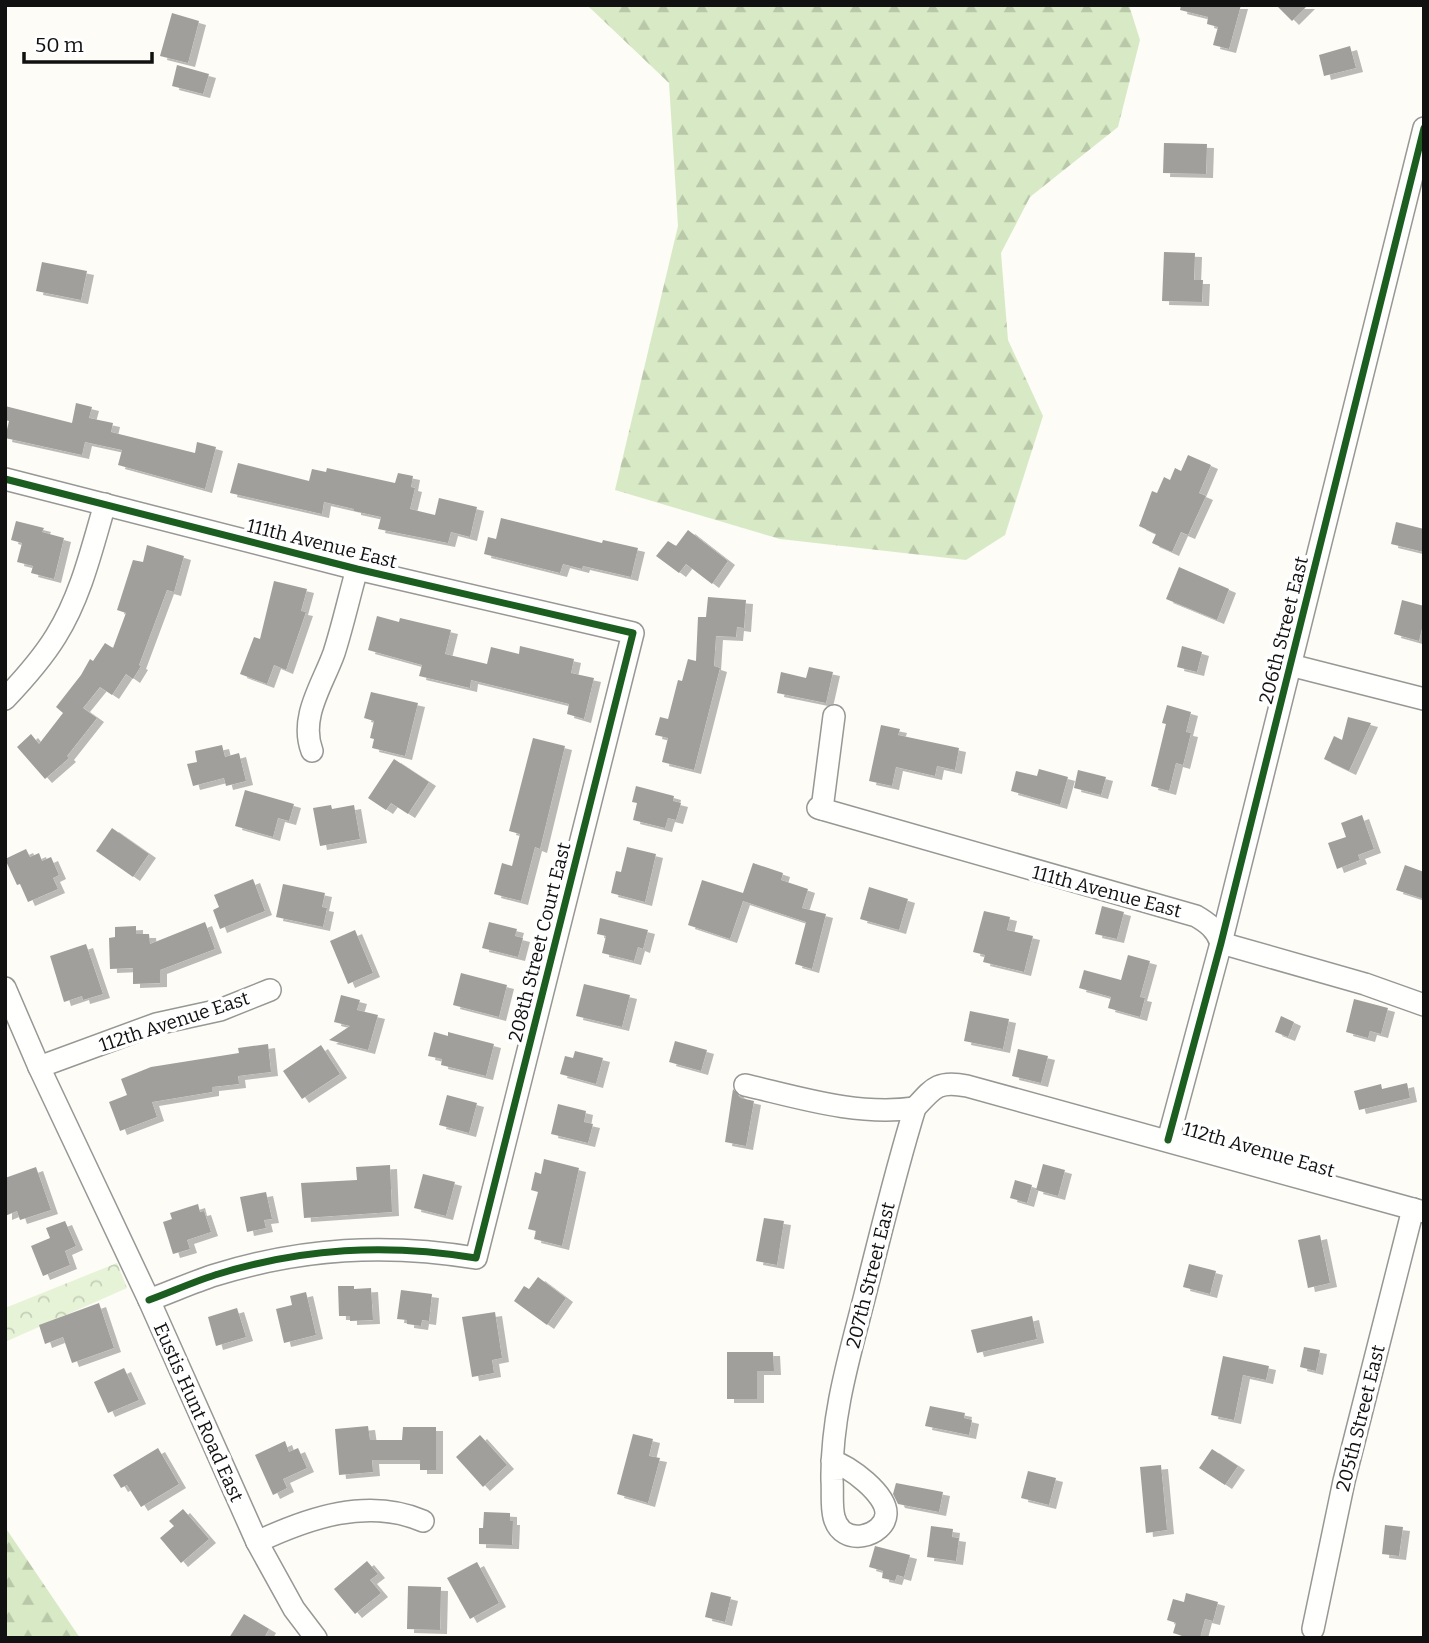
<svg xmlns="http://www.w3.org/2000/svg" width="1429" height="1643" viewBox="0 0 1429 1643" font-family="Bitter,serif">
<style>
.forest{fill:url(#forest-firs)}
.park{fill:url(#park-crowns)}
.building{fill:#a19f9c;filter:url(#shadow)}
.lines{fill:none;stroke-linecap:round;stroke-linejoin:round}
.minor-casing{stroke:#979795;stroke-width:24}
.minor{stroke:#fffffe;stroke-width:21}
.cycleway-casing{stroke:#fff;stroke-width:11}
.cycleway{stroke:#1b5e20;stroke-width:7}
.labels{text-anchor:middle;stroke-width:7;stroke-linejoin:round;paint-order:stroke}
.street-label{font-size:19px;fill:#111;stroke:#fff}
</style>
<defs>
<pattern id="forest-firs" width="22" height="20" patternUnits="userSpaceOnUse" patternTransform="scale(1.75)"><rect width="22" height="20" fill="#d8eac5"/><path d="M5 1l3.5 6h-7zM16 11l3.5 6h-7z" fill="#b8c8a8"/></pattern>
<pattern id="park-crowns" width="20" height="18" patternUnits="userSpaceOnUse" patternTransform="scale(1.75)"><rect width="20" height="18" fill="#e7f3d7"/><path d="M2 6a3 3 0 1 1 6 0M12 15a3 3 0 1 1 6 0" fill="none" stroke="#c5cfb8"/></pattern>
<filter id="shadow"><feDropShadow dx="7" dy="4" stdDeviation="0" flood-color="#0004"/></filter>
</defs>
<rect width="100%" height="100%" fill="#fdfcf7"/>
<!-- forest -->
<g class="forest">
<path d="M587,5H1129L1140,40L1118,127L1030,197L1001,253L1008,340L1043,416L1005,535L966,560L780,539L615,490L678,226L669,83Z"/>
<path d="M5,1527L80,1638H5Z"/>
</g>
<!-- park -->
<path class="park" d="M117,1263L127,1288L5,1342V1308Z"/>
<!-- building -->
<g class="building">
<path d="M1181,5H1241L1229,49L1213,45L1218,27L1207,24L1208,17L1180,10Z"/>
<path d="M1276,5H1308L1292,21Z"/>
<path d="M172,13L199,21L188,63L160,56Z"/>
<path d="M1350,46L1356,68L1324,76L1319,55Z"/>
<path d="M177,65L209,74L203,94L172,86Z"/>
<path d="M1164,143L1207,144L1206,174L1163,173Z"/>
<path d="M1164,252L1195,253L1194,280H1203L1202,302L1162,301Z"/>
<path d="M42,262L87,271L81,300L36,291Z"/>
<path d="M76,403L92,407L89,418L113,423L111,432L195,453L197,442L216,447L205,489L118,465L122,450L85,442L82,455L5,438L9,421L5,420V406L72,423Z"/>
<path d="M1188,455L1211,465L1199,493L1206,496L1188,535L1181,532L1172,552L1152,543L1156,534L1139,526L1152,491L1157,493L1164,477L1170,480L1175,468L1181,471Z"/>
<path d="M238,463L309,481L312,469L326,472L327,468L395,483L398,473L413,476L411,487L415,488L410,509L435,515L439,498L477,507L470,537L451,532L448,543L378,529L381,517L354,511V509L324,502L322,514L230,493Z"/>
<path d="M501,518L602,543L603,540L638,548L631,577L583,566L582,569L563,564L560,573L484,554L488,537L496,539Z"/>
<path d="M16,521L44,528L42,532L64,538L54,579L31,573L33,566L17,562L22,543L11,540Z"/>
<path d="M1396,522L1424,529V552L1391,544Z"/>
<path d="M688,530L728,561L712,584L686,564L679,573L656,556L668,541L676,546Z"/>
<path d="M147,545L184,556L174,592L167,590L139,665L141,666L133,679L126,674L112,695L100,687L83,708L97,718L67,756L69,758L45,779L17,747L31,734L39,744L63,713L56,707L81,675L90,659L93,661L105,643L113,648L126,613L117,610L133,560L143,562Z"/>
<path d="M1179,567L1229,589L1217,620L1166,599Z"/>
<path d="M274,581L307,589L301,611L306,612L286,670L274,665L267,684L240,674L254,637L260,639Z"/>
<path d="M708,597L746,600L744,628L737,627L736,637L716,636L714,666L720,668L694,770L662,762L668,738L655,735L660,717L668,719L678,680L682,681L688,659L696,661L698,617H706Z"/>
<path d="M1402,600L1424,606V620L1419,641L1394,634Z"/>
<path d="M377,616L399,622L400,618L451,630L445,654L487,664L491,647L519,654L520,646L574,659L571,673L594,678L584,719L567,714L569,704L471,680L470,688L419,676L422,665L368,650Z"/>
<path d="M1182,646L1202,652L1197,672L1177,667Z"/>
<path d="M809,667L833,672L826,703L777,693L781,672L806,678Z"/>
<path d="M371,692L418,703L405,756L372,748L374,739L370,738L374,721L364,718Z"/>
<path d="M1167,705L1191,712L1186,732L1191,733L1183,765L1176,763L1169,791L1151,786L1166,724L1162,723Z"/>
<path d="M1348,717L1371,723L1349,771L1324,759L1334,736L1342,740Z"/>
<path d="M881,725L900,729L898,735L959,748L955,770L937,766L935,776L896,767L892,786L869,781Z"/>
<path d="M533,738L565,746L540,849L535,847L521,901L494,894L502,863L512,866L520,834L509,831Z"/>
<path d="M222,745L225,757L239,753L246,781L226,786L224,778L193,786L187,764L197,762L195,751Z"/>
<path d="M394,759L429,782L408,814L391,803L386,810L368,798Z"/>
<path d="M1039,769L1068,777L1060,805L1011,791L1016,771L1037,776Z"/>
<path d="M1078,770L1106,777L1101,795L1074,788Z"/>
<path d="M636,786L674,796L673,801L681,803L676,820L668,818L665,828L633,820L637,803L632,802Z"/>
<path d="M245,790L294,804L289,821L278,818L273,837L235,826Z"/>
<path d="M331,805L332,809L354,805L360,839L320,846L313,808Z"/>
<path d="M1362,815L1374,849L1358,855L1360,860L1337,869L1328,843L1346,837L1341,823Z"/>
<path d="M112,828L149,854L133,877L96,851Z"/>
<path d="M627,847L656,854L645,902L611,893L616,871L621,872Z"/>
<path d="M26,849L30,857L39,853L42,861L51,857L59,875L53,878L58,889L28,902L20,884L17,885L5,859Z"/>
<path d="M753,863L783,873L781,880L808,889L802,908L826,914L812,969L795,964L806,922L743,901L730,939L688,925L702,880L743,893Z"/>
<path d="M1405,865L1424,872V899L1396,890Z"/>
<path d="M253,879L265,911L220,929L213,910L219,907L214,895Z"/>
<path d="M283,884L325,893L322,907L327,908L323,927L276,917Z"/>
<path d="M869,887L908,899L899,930L860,919Z"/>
<path d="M1102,906L1124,912L1117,939L1095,934Z"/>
<path d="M984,911L1010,917L1007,930L1033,936L1024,972L983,962L985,955L973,952Z"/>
<path d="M600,918L648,930L643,949L638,947L634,961L602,953L606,936L597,934Z"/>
<path d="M205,922L215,949L160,970V983L133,984V968L110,969L109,938L115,937V927L136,926V934H149L150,944Z"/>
<path d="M489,922L517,929L515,936L523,938L518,957L482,948Z"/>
<path d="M355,930L373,973L348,984L330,941Z"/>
<path d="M86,944L103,994L83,1000L82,996L64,1002L50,956Z"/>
<path d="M1128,955L1150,961L1140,997L1145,998L1140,1017L1108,1008L1111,997L1079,988L1084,970L1121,980Z"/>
<path d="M461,973L507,985L499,1017L453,1005Z"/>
<path d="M584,984L630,995L622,1027L576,1016Z"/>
<path d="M341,995L360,1000L357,1010L378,1015L368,1050L329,1040L350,1026L334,1022Z"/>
<path d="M1354,999L1388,1008L1381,1034L1370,1031L1368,1038L1346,1032Z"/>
<path d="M970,1011L1009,1019L1003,1049L964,1041Z"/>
<path d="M1281,1016L1294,1022L1288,1037L1275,1032Z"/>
<path d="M434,1032L448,1036V1032L494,1044L486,1076L441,1065L442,1059L428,1056Z"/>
<path d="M675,1041L707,1050L701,1071L669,1062Z"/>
<path d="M268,1044L271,1072L238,1076L239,1084L212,1087V1092L152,1102L157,1117L120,1131L109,1102L127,1095L121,1079L151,1067L239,1053L238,1048Z"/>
<path d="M321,1045L340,1074L302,1099L283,1071Z"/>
<path d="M1018,1049L1048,1056L1041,1083L1012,1076Z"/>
<path d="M575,1051L603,1058L596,1084L560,1074L565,1056L573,1058Z"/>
<path d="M1407,1083L1410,1098L1359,1110L1354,1091L1381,1084L1382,1089Z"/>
<path d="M733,1089L741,1098L754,1101L746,1146L725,1142Z"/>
<path d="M447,1095L477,1103L469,1133L439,1125Z"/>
<path d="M558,1104L586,1111L584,1122L593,1124L588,1143L551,1134Z"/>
<path d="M544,1159L579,1168L562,1246L534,1239L536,1231L528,1229L538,1192L531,1190L535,1172L541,1174Z"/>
<path d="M1043,1164L1065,1170L1058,1196L1036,1190Z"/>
<path d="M390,1165L392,1212L304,1218L301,1183L357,1180L356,1167Z"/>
<path d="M36,1167L51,1210L20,1220L17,1211L5,1216V1178Z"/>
<path d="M423,1174L455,1182L446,1216L414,1208Z"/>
<path d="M1015,1180L1032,1185L1027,1203L1010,1198Z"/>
<path d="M266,1192L272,1219L264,1220L266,1228L247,1232L240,1197Z"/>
<path d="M198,1204L200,1212L204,1211L211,1232L187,1240L190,1249L173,1254L163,1222L172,1219L170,1213Z"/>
<path d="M764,1218L784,1221L777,1265L756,1261Z"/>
<path d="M65,1221L76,1246L65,1251L70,1265L43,1276L31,1246L50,1238L46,1228Z"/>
<path d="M1320,1235L1330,1283L1308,1288L1298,1240Z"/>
<path d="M1189,1264L1216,1271L1210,1294L1183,1287Z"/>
<path d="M538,1277L566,1298L547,1325L514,1301L524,1286L529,1289Z"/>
<path d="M338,1286H354V1289L371,1288L373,1320L350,1321V1316H339Z"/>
<path d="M401,1290L432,1294L429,1321L422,1320L421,1326L407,1324V1320L397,1319Z"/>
<path d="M306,1292L316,1335L284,1343L276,1309L292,1305L290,1296Z"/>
<path d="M99,1303L114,1348L72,1363L63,1337L45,1344L39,1325Z"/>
<path d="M237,1308L246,1337L216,1346L208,1317Z"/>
<path d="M495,1312L502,1358L492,1360L494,1373L472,1377L462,1317Z"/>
<path d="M1032,1316L1037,1339L977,1353L971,1330Z"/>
<path d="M1304,1347L1320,1350L1316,1371L1300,1367Z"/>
<path d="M727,1352H773L774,1371H757V1399H727Z"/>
<path d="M1223,1356L1269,1366L1266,1380L1243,1375L1234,1420L1211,1415Z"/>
<path d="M124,1368L139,1400L108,1413L94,1382Z"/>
<path d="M930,1406L965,1413L964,1418L972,1420L969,1435L925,1426Z"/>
<path d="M368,1426L370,1440H402L403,1427H436V1470H420V1460H372L373,1472L339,1475L335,1429Z"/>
<path d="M633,1434L653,1439L649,1456L660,1458L648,1503L617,1494Z"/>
<path d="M480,1435L507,1465L483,1487L456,1457Z"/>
<path d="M285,1441L289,1452L298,1448L307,1468L283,1479L287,1488L273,1495L255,1455Z"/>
<path d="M158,1448L179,1484L141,1507L127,1485L121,1488L113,1475Z"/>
<path d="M1212,1449L1238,1466L1225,1485L1199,1468Z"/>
<path d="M1161,1465L1167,1530L1146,1533L1140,1467Z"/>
<path d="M1028,1471L1056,1478L1049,1505L1021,1498Z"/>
<path d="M896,1483L943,1492L939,1512L898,1504L893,1494Z"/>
<path d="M183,1509L209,1539L181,1563L160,1538L174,1526L169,1521Z"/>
<path d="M484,1512L510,1513V1521H513L512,1545L479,1544V1528H483Z"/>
<path d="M1385,1525L1403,1527L1399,1556L1382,1554Z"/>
<path d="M931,1526L953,1529L952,1537L959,1538L956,1561L927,1557Z"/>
<path d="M875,1546L910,1555L904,1577L897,1575L895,1581L882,1578L883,1571L869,1567Z"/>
<path d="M367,1561L378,1574L370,1580L381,1593L355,1614L334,1589Z"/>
<path d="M477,1562L499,1603L470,1619L447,1578Z"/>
<path d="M408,1586L441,1587L440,1630L407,1629Z"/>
<path d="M711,1592L731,1597L725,1622L705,1617Z"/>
<path d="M1186,1593L1218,1602L1213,1621L1205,1619L1200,1638H1189L1173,1633L1176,1623L1167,1620L1173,1599L1184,1602Z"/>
<path d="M244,1614L269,1629L264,1638H229Z"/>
</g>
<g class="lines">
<!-- minor casing -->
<g class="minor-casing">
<g id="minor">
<path d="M5,479L357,569L633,633L476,1258C386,1243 302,1248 215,1275C193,1282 171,1292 149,1300"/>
<path d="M1290,665L1424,699"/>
<path d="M5,699C24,679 42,659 56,636C81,596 92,548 105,504"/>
<path d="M312,751C299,717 323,684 334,653C343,625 349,597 357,569"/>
<path d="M818,808L1196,916C1208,923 1216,929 1221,943L1365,984L1424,1005"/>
<path d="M822,809L834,716"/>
<path d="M5,988L39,1067L149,1300L257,1542L294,1609L316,1638"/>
<path d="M39,1067L156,1024L220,1010L270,990"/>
<path d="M745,1085C801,1098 857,1116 915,1108"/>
<path d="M1168,1140L1221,943L1424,128"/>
<path d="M832,1461C849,1466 887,1494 886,1514C885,1536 842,1549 834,1517C831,1505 833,1492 832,1480C831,1412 852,1348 868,1283C883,1224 897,1166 915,1108C933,1088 938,1080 967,1086L1424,1212"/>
<path d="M257,1542C308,1518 368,1497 423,1521"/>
<path d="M1313,1629L1344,1481L1413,1209"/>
</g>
</g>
<!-- minor -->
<use href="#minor" class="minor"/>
<!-- cycleway casing -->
<g class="cycleway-casing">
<g id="cycleway">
<path d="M5,479L357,569L633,633L476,1258C386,1243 302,1248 215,1275C193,1282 171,1292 149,1300"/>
<path d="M1168,1140L1221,943L1424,128"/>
</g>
</g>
<!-- cycleway -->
<use href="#cycleway" class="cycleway"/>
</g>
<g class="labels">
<!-- street labels -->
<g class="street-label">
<text transform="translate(322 543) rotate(14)" y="7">111th Avenue East</text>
<text transform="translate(1283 630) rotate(-76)" y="7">206th Street East</text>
<text transform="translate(1107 891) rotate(15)" y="7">111th Avenue East</text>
<text transform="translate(539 942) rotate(-76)" y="7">208th Street Court East</text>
<text transform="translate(174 1021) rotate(-18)" y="7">112th Avenue East</text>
<text transform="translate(1259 1149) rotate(16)" y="7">112th Avenue East</text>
<text transform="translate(870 1275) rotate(-76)" y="7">207th Street East</text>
<text transform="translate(199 1412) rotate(66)" y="7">Eustis Hunt Road East</text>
<text transform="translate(1360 1418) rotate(-76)" y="7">205th Street East</text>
</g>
</g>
<!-- border -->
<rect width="1429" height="1643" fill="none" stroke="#111111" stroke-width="14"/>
<!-- scale -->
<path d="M24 52v10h128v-10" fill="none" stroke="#111111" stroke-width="3.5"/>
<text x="35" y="52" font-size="21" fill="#111111" stroke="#ffffff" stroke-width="5" paint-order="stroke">50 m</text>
</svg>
